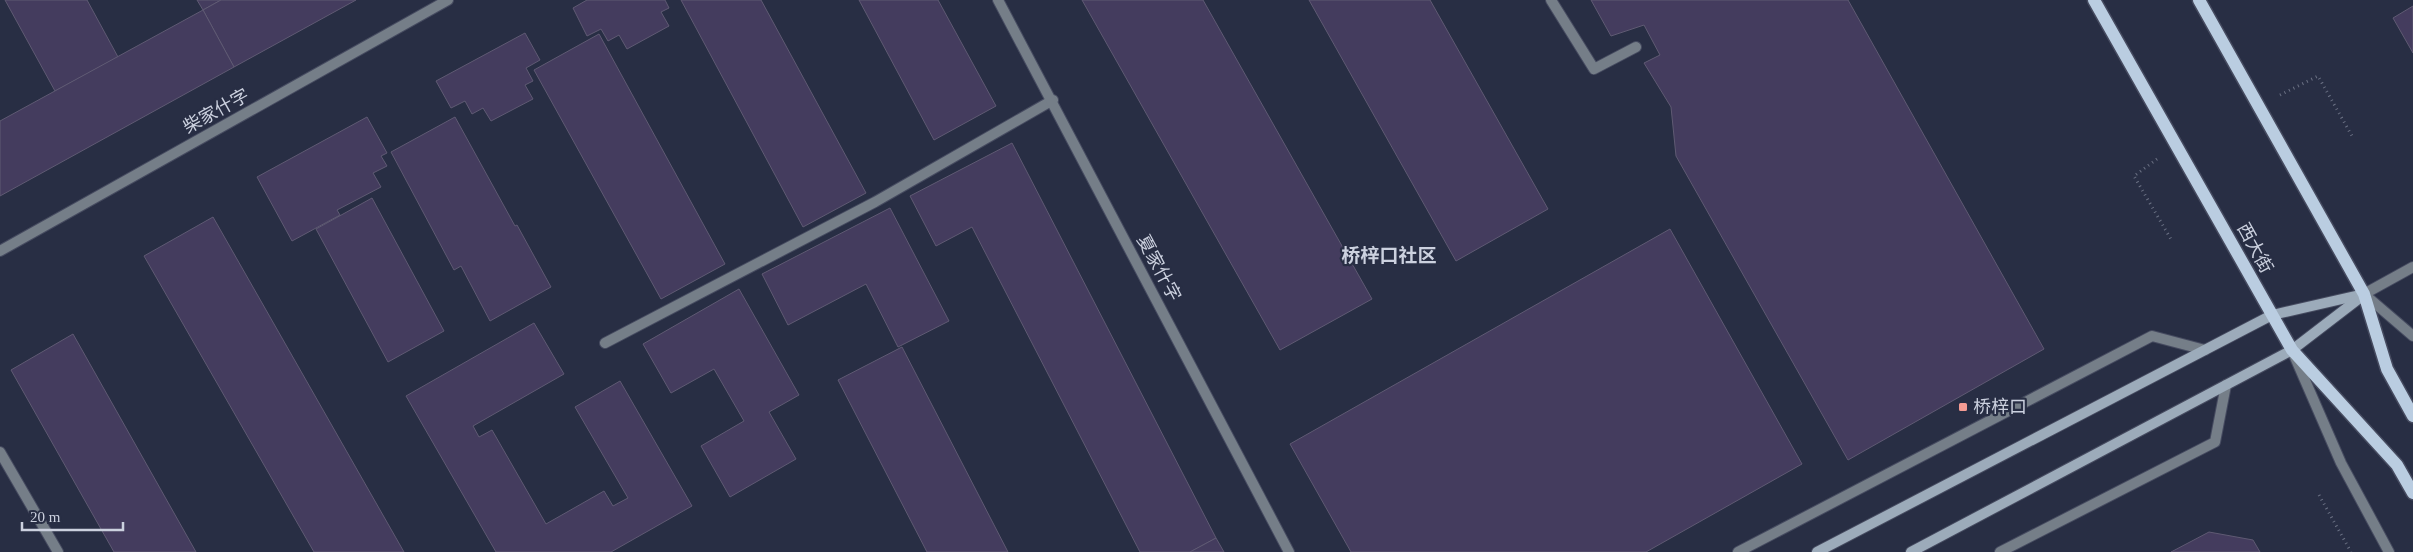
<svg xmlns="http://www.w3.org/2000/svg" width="2413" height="552" viewBox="0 0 2413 552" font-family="'Times New Roman','Noto Sans SC',serif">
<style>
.building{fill:#443c5e;stroke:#5f5a73}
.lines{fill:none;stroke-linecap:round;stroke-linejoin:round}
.service-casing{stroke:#464b60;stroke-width:12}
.minor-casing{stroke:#464b60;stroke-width:12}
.tertiary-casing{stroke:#464b60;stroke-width:12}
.secondary-casing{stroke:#464b60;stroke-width:12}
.primary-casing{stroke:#464b60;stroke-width:15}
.path{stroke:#6b7184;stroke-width:3;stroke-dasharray:1 4;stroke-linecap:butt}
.service{stroke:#757e88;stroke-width:10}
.minor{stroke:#757e88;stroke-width:10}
.tertiary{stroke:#757e88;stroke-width:10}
.secondary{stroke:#9cabba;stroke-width:10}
.primary{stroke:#bacde1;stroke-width:12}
.poi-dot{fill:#f59c94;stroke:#282e44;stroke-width:2}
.labels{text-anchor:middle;stroke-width:4.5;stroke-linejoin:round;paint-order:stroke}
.street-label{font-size:18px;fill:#ccd1df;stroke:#282e44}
.poi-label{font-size:18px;fill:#ccd1df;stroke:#282e44;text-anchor:start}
.neighbourhood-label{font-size:19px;font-weight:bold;fill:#ccd1df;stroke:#282e44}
</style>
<rect width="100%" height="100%" fill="#282e44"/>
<!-- building -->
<g class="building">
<path d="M5,0H87L118,57L55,91Z"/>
<path d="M197,0H221L203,10Z"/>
<path d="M221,0H356L234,67L203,10Z"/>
<path d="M587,0H665L669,8L661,12L669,26L627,49L619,35L608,41L601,29L587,36L573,8Z"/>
<path d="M681,0H761L866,193L803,227Z"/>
<path d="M859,0H938L996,106L934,140Z"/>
<path d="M1082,0H1203L1372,299L1280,350Z"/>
<path d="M1309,0H1430L1548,209L1456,261Z"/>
<path d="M1591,0H1848L2044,349L1848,460L1676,156L1671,107L1644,63L1660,55L1644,25L1611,36Z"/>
<path d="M2413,6V53L2393,18Z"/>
<path d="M203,10L234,67L0,196V121Z"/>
<path d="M525,33L540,60L526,68L533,81L525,85L533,99L491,121L483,108L472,114L465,101L451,108L436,81Z"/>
<path d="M599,34L725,264L661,299L534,70Z"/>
<path d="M367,117L387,153L381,156L387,166L373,173L381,187L337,210L340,215L292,241L257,177Z"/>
<path d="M455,117L515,226L517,225L551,287L490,321L461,266L454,270L391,152Z"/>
<path d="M1012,143L1216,538L1190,552H1140L972,227L936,246L910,196Z"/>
<path d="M372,198L444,331L388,362L316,229Z"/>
<path d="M890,208L949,321L898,347L866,284L788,325L762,274Z"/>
<path d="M213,217L404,552H314L144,256Z"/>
<path d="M1670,229L1802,464L1646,552H1351L1290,444Z"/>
<path d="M739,289L799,395L769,412L796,459L730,497L701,446L744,421L714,369L671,393L643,344Z"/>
<path d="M534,323L564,374L473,426L479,437L492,430L546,524L604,491L613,506L628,498L575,407L620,381L692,506L611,552H496L406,396Z"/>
<path d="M73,334L196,552H114L11,370Z"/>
<path d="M902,347L1008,552H927L838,380Z"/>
<path d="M2209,532L2253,540L2260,552H2171Z"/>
<path d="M1216,538L1224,552H1190Z"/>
</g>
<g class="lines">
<!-- service casing -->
<g class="service-casing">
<g id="service">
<path d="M1551,0L1594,69L1636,47"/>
<path d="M605,343L875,202L1053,100"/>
</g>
</g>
<!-- minor casing -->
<g class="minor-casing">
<g id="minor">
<path d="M998,0L1289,552"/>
<path d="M2364,294L2413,336"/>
<path d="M2294,355L2341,463L2389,552"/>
<path d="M1738,552L2152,336L2205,350"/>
<path d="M2000,552L2215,442L2226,385"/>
</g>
</g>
<!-- tertiary casing -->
<g class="tertiary-casing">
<g id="tertiary">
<path d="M0,251L448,0"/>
<path d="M2364,294L2413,267"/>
<path d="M0,452L58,552"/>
</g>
</g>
<!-- secondary casing -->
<g class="secondary-casing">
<g id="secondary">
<path d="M1817,552L2272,315L2364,294"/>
<path d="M1911,552L2292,350L2361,297"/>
</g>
</g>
<!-- primary casing -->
<g class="primary-casing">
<g id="primary">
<path d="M2094,0L2292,350L2397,465L2413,493"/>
<path d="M2199,0L2364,294L2387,369L2413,416"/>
</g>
</g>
<!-- path -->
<g class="path">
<path d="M2280,95L2318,76L2352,136"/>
<path d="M2157,159L2134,176L2172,241"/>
<path d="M2319,495L2351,552"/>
</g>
<!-- service -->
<use href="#service" class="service"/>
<!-- minor -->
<use href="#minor" class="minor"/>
<!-- tertiary -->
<use href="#tertiary" class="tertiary"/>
<!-- secondary -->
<use href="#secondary" class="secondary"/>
<!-- primary -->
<use href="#primary" class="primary"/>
</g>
<!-- markers -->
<rect class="poi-dot" x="1958" y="402" width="10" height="10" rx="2.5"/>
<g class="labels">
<!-- street labels -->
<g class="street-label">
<text transform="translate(216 111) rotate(-29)" y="6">柴家什字</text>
<text transform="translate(2255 248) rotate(61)" y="6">西大街</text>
<text transform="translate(1159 268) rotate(62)" y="6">夏家什字</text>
</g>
<!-- poi labels -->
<g class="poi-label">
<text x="1973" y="413">桥梓口</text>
</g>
<!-- neighbourhood labels -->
<g class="neighbourhood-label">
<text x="1389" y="262">桥梓口社区</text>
</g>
</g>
<!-- scale -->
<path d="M22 522v8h101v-8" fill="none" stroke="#ccd1df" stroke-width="2.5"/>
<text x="30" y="522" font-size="15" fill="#ccd1df" stroke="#282e44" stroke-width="4" paint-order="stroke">20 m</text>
</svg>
